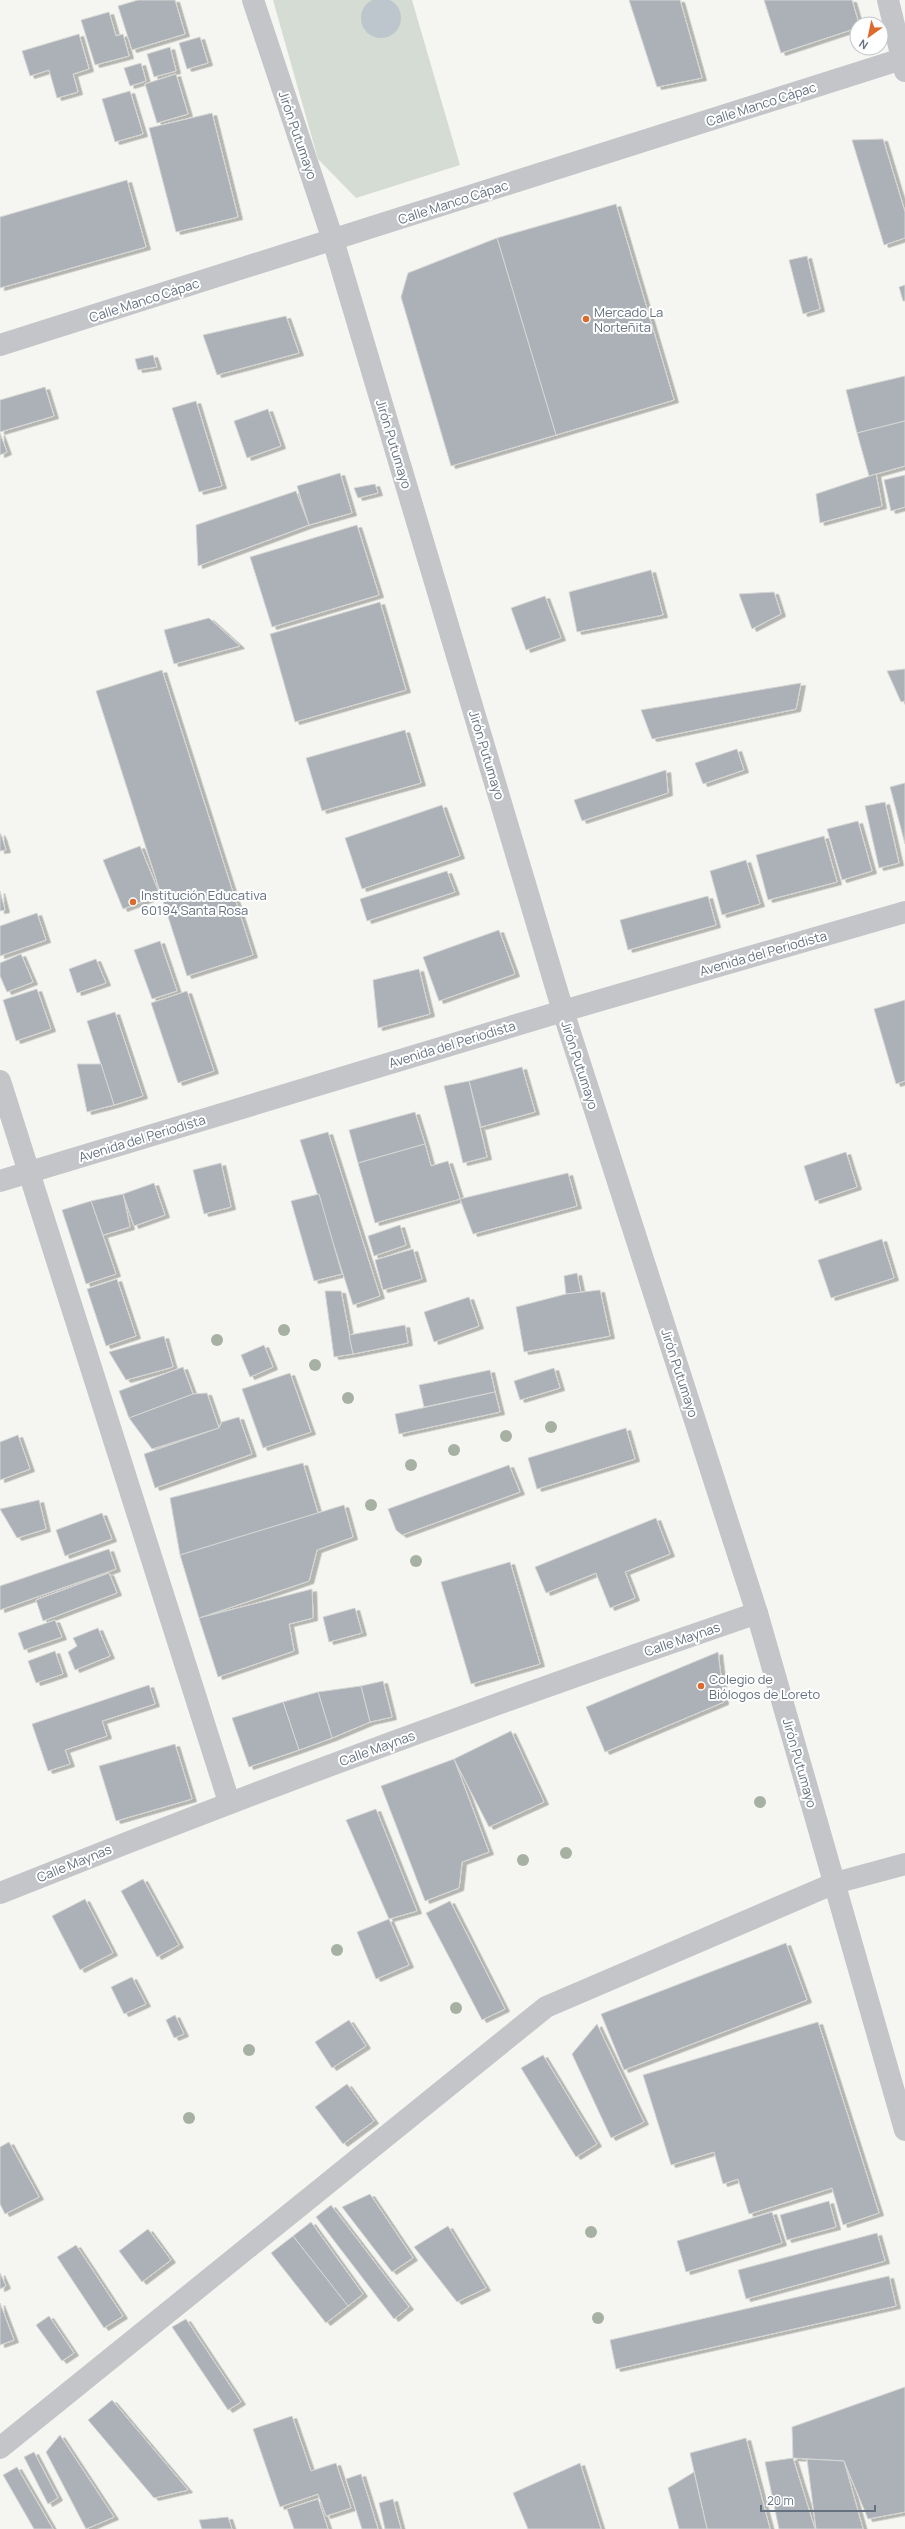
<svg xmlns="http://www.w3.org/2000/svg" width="905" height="2529" viewBox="0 0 905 2529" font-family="Manrope,sans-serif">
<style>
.green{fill:#d5dcd3}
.water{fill:#bec6cd}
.building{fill:#abb1b7;stroke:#d6d6d4;filter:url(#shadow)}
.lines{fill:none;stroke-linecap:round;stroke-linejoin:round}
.minor{stroke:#c3c5c9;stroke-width:22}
.tree{fill:#a6b1a3}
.poi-dot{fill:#dc6b2b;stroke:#fff;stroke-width:1.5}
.labels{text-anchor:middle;stroke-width:4;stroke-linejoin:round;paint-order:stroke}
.street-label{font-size:13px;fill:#657181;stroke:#fff}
.poi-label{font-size:13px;fill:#657181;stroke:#fff;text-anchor:start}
</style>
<defs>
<filter id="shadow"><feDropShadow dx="4.5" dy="2.5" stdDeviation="0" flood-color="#0004"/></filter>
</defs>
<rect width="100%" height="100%" fill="#f5f5f1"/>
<!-- green -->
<path class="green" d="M273,0H412L460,165L356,198L318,159Z"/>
<!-- water -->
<circle class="water" cx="381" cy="18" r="20"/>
<!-- building -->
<g class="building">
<path d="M138,0H175L185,34L132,50L118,6Z"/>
<path d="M629,0H680L702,78L657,87Z"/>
<path d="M764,0H852L859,24H857V28L781,53Z"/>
<path d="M109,12L116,36L123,34L129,56L95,65L81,20Z"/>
<path d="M79,34L89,69L73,74L78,92L57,98L49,70L30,76L22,51Z"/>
<path d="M200,37L208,63L187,69L179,43Z"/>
<path d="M170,47L176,71L154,77L147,54Z"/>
<path d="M141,63L146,81L130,86L124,68Z"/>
<path d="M176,74L188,114L157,123L145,84Z"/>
<path d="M130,91L143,134L115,142L102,99Z"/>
<path d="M212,113L238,217L176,232L149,128Z"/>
<path d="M883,139L905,212V238L884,245L852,140Z"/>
<path d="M127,180L146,247L0,288V217Z"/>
<path d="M616,204L674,400L556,435L497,238Z"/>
<path d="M497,238L556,435L451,466L401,297L408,273Z"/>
<path d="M807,256L820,309L803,314L789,260Z"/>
<path d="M905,285V301H903L899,287Z"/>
<path d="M286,316L299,353L217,375L203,335Z"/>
<path d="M153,355L157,367L138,370L135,359Z"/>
<path d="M905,376V421L857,433L846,390Z"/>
<path d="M45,387L54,416L0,432V400Z"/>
<path d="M196,401L222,486L199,492L172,408Z"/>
<path d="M268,409L281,446L247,458L234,421Z"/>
<path d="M905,421V466L869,476L857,433Z"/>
<path d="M0,433L7,452L0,455Z"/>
<path d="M340,473L352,513L309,525L297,486Z"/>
<path d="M876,474L882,506L820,523L816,494Z"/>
<path d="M905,475V507L891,511L884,480Z"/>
<path d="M375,484L378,493L358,498L354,488Z"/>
<path d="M296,491L309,525L198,566L196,525Z"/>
<path d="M357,525L379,595L272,627L250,557Z"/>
<path d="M651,570L663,615L577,632L569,592Z"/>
<path d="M774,592L781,614L752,629L739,594Z"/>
<path d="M545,596L561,638L526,650L511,608Z"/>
<path d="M380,602L406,690L295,722L270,634Z"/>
<path d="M209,618L240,646L174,664L164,630Z"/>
<path d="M905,669V701L901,702L887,671Z"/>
<path d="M162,670L253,955L187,976L96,691Z"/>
<path d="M801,683L796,709L652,739L641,710Z"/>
<path d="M405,730L421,783L322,811L306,758Z"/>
<path d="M737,749L744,770L703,784L695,763Z"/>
<path d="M666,770L668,793L582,821L574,800Z"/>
<path d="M905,783V844L890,787Z"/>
<path d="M885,802L899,863L879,868L865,806Z"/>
<path d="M442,805L460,856L362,889L345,838Z"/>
<path d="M858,821L872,871L842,880L827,829Z"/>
<path d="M0,833L2,837L6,850L0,851Z"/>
<path d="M824,836L837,882L768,900L756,855Z"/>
<path d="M140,846L160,895L123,909L103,860Z"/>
<path d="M746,860L760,904L722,915L710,871Z"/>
<path d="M447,871L455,892L367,921L360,899Z"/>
<path d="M0,891L5,910L0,911Z"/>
<path d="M708,896L716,925L628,950L620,920Z"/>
<path d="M37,913L46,940L0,956V926Z"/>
<path d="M499,930L515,974L439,1001L423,957Z"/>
<path d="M160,941L177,991L152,999L134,950Z"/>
<path d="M21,954L33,982L7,992L0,976V963Z"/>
<path d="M96,959L106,983L77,993L69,969Z"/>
<path d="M419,969L430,1014L378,1028L373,980Z"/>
<path d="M37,989L51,1029L16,1041L3,1000Z"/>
<path d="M187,991L214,1071L178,1083L151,1003Z"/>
<path d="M905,1000V1081L896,1084L874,1009Z"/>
<path d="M115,1012L143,1096L114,1105L87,1021Z"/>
<path d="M77,1064H101L114,1105L87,1112Z"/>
<path d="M522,1067L535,1112L481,1127L469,1081Z"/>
<path d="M469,1081L487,1157L463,1163L444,1086Z"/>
<path d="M415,1112L425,1144L358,1163L349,1130Z"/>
<path d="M328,1132L380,1296L353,1305L300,1140Z"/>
<path d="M425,1144L431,1166L448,1161L460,1199L375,1223L358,1163Z"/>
<path d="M846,1152L857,1187L815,1201L804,1166Z"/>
<path d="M221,1163L231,1207L204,1214L193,1170Z"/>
<path d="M568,1173L577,1206L473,1234L460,1199Z"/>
<path d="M154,1183L165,1215L134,1226L123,1194Z"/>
<path d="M123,1194L130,1227L103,1235L91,1201Z"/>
<path d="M319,1194L342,1274L314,1281L291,1201Z"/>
<path d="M91,1201L116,1274L86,1284L62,1210Z"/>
<path d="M400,1225L406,1245L374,1256L368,1236Z"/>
<path d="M882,1239L894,1278L831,1298L818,1260Z"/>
<path d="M413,1249L422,1279L383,1290L375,1260Z"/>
<path d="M577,1273L581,1293L566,1294L564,1276Z"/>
<path d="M117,1279L136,1336L106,1346L87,1289Z"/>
<path d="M600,1290L610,1336L524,1352L516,1307L566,1294Z"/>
<path d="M325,1291H341L353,1354L334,1357Z"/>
<path d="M469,1297L479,1326L434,1342L424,1312Z"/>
<path d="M405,1325L408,1343L353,1354L349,1335Z"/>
<path d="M164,1336L173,1367L126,1380L109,1352Z"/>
<path d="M264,1345L273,1367L250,1377L241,1355Z"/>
<path d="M183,1367L193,1394L129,1418L119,1391Z"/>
<path d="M554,1368L560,1388L520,1400L514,1381Z"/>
<path d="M490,1370L495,1392L424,1407L419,1385Z"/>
<path d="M290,1373L311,1432L263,1448L242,1389Z"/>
<path d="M495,1392L500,1412L399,1434L395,1414Z"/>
<path d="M207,1393L219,1428L152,1449L129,1418L193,1394Z"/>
<path d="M239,1417L252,1454L155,1488L144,1454L219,1428L222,1422Z"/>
<path d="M626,1428L635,1459L537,1489L528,1458Z"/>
<path d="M18,1435L30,1469L0,1480V1442Z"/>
<path d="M303,1463L318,1513L180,1555L170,1498Z"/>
<path d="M509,1465L520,1492L402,1535L396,1530L388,1509Z"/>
<path d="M39,1500L46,1529L17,1538L0,1509Z"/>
<path d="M344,1505L353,1537L317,1550L309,1581L199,1618L180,1555Z"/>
<path d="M102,1513L112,1539L65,1556L56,1530Z"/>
<path d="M656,1518L670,1554L625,1572L635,1598L610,1608L596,1573L546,1593L535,1567Z"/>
<path d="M109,1549L116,1569L0,1610V1586Z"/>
<path d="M510,1562L540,1664L471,1684L441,1582Z"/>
<path d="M109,1573L117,1593L43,1621L36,1600Z"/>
<path d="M312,1589L313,1618L289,1624L294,1651L218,1677L199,1618Z"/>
<path d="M355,1608L362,1633L329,1642L323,1617Z"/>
<path d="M55,1620L62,1637L24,1650L18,1633Z"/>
<path d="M98,1628L110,1656L75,1670L68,1652L77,1646L73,1638Z"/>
<path d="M55,1651L63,1674L36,1683L28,1661Z"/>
<path d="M718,1652L724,1702L605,1752L586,1707Z"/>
<path d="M383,1681L392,1717L370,1722L361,1686Z"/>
<path d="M149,1685L155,1704L102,1721L107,1736L65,1750L70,1764L48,1771L32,1724Z"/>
<path d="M361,1686L370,1722L332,1738L318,1692Z"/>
<path d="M318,1692L332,1738L299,1750L283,1702Z"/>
<path d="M283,1702L299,1750L249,1767L232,1718Z"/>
<path d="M511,1731L544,1802L489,1827L454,1759Z"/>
<path d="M175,1744L192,1799L116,1821L99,1766Z"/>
<path d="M454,1759L489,1852L462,1862L459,1888L425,1901L381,1786Z"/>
<path d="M376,1809L417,1911L389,1919L346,1820Z"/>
<path d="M143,1879L179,1945L157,1957L121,1891Z"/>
<path d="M85,1899L113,1953L80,1970L52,1916Z"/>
<path d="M450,1901L505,2009L482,2020L426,1913Z"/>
<path d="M389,1919L409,1965L376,1979L357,1932Z"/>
<path d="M786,1943L807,2000L624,2070L601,2014Z"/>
<path d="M132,1977L146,2004L124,2014L111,1987Z"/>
<path d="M175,2015L184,2034L174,2038L166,2020Z"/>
<path d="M349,2020L366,2046L332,2068L315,2042Z"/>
<path d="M818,2022L879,2213L843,2225L832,2188L749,2214L738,2179L723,2184L714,2152L671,2165L643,2075Z"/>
<path d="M597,2024L644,2122L611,2138L572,2054Z"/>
<path d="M543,2055L597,2144L576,2157L521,2068Z"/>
<path d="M347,2084L374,2121L343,2144L315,2107Z"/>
<path d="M9,2142L39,2197L5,2214L0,2204V2147Z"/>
<path d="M370,2194L413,2258L392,2272L342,2207Z"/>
<path d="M829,2201L836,2227L787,2240L780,2215Z"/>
<path d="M331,2205L409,2307L394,2319L316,2217Z"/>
<path d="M772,2212L782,2243L686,2272L677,2241Z"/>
<path d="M311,2222L363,2294L348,2306L293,2236Z"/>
<path d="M448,2226L486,2288L457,2302L414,2247Z"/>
<path d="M148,2229L171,2260L142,2282L119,2251Z"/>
<path d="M877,2233L885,2261L746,2299L738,2270Z"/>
<path d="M293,2236L348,2306L326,2323L271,2253Z"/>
<path d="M76,2245L123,2316L104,2328L57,2257Z"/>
<path d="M0,2273L6,2286L0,2289Z"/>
<path d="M889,2276L896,2306L616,2369L610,2340Z"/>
<path d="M0,2303L14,2340L0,2345Z"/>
<path d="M49,2316L74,2353L62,2361L36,2325Z"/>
<path d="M186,2319L241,2402L228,2410L172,2327Z"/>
<path d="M905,2387V2512L868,2519L844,2461L793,2458L792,2427Z"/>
<path d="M112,2400L188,2490L154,2498L88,2420Z"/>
<path d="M292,2416L311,2471L336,2463L351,2508L326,2516L318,2494L280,2507L253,2429Z"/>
<path d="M60,2435L114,2517L86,2529L46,2452Z"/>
<path d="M746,2438L770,2529H707L690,2453Z"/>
<path d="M34,2452L58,2498L48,2504L24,2457Z"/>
<path d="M793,2458L815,2529H779L765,2462Z"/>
<path d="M807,2459L844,2461L863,2529H816Z"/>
<path d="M580,2463L601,2529H528L513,2493Z"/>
<path d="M17,2467L53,2529H34L3,2475Z"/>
<path d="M694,2472L707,2529H679L668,2488Z"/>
<path d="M361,2474L378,2529H362L346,2479Z"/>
<path d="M318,2499L328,2529H294L287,2509Z"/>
<path d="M393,2499L401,2529H385L379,2503Z"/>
<path d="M228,2517L232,2529H202L199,2520Z"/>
</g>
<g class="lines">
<!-- minor -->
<g class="minor">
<path d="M253,0L333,240L563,1011L757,1613L905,2130"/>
<path d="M888,0L905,71"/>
<path d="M0,345L905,58"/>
<path d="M0,1081L229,1802"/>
<path d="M0,1181L563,1011L905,912"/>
<path d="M0,1893C250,1793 502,1700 757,1613"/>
<path d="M0,2448L546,2007L835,1883L905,1864"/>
</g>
</g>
<!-- trees -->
<g class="tree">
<circle cx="284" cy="1330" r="6"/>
<circle cx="217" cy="1340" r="6"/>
<circle cx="315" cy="1365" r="6"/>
<circle cx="348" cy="1398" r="6"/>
<circle cx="551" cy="1427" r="6"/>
<circle cx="506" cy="1436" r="6"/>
<circle cx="454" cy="1450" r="6"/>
<circle cx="411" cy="1465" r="6"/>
<circle cx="371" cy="1505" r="6"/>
<circle cx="416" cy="1561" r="6"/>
<circle cx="760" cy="1802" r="6"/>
<circle cx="566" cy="1853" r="6"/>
<circle cx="523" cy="1860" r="6"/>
<circle cx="337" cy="1950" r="6"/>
<circle cx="456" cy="2008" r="6"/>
<circle cx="249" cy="2050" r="6"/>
<circle cx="189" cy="2118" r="6"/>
<circle cx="591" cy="2232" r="6"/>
<circle cx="598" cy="2318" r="6"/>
</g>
<!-- markers -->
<g class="poi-dot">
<circle cx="586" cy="319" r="4"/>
<circle cx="133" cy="902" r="4"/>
<circle cx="701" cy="1686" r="4"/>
</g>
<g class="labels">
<!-- street labels -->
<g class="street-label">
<text transform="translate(761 104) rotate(-18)" y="5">Calle Manco Cápac</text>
<text transform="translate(298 135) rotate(71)" y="5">Jirón Putumayo</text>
<text transform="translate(453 202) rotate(-18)" y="5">Calle Manco Cápac</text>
<text transform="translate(144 300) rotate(-18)" y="5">Calle Manco Cápac</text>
<text transform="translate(394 444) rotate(73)" y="5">Jirón Putumayo</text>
<text transform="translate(487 755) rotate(73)" y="5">Jirón Putumayo</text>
<text transform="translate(763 953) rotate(-16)" y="5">Avenida del Periodista</text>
<text transform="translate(452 1044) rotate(-17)" y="5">Avenida del Periodista</text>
<text transform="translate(580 1065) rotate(72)" y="5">Jirón Putumayo</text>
<text transform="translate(142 1138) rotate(-17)" y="5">Avenida del Periodista</text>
<text transform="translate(680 1373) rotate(72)" y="5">Jirón Putumayo</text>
<text transform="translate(682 1639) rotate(-19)" y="5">Calle Maynas</text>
<text transform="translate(377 1748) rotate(-20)" y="5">Calle Maynas</text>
<text transform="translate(800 1763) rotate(74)" y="5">Jirón Putumayo</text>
<text transform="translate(74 1863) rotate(-22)" y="5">Calle Maynas</text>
</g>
<!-- poi labels -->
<g class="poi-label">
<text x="594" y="317">Mercado La<tspan x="594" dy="15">Norteñita</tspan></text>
<text x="141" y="900">Institución Educativa<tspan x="141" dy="15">60194 Santa Rosa</tspan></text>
<text x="709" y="1684">Colegio de<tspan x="709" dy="15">Biólogos de Loreto</tspan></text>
</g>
</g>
<!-- north arrow -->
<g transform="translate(869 36) rotate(213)"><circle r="19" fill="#ffffff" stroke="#c1c6cd"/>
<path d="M0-3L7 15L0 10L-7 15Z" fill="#dc6b2b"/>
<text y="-6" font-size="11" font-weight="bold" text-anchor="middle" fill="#657181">N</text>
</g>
<!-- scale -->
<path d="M761 2505v6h114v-6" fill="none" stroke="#657181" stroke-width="2"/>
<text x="767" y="2505" font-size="12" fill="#657181" stroke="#ffffff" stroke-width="3" paint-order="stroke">20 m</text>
</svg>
